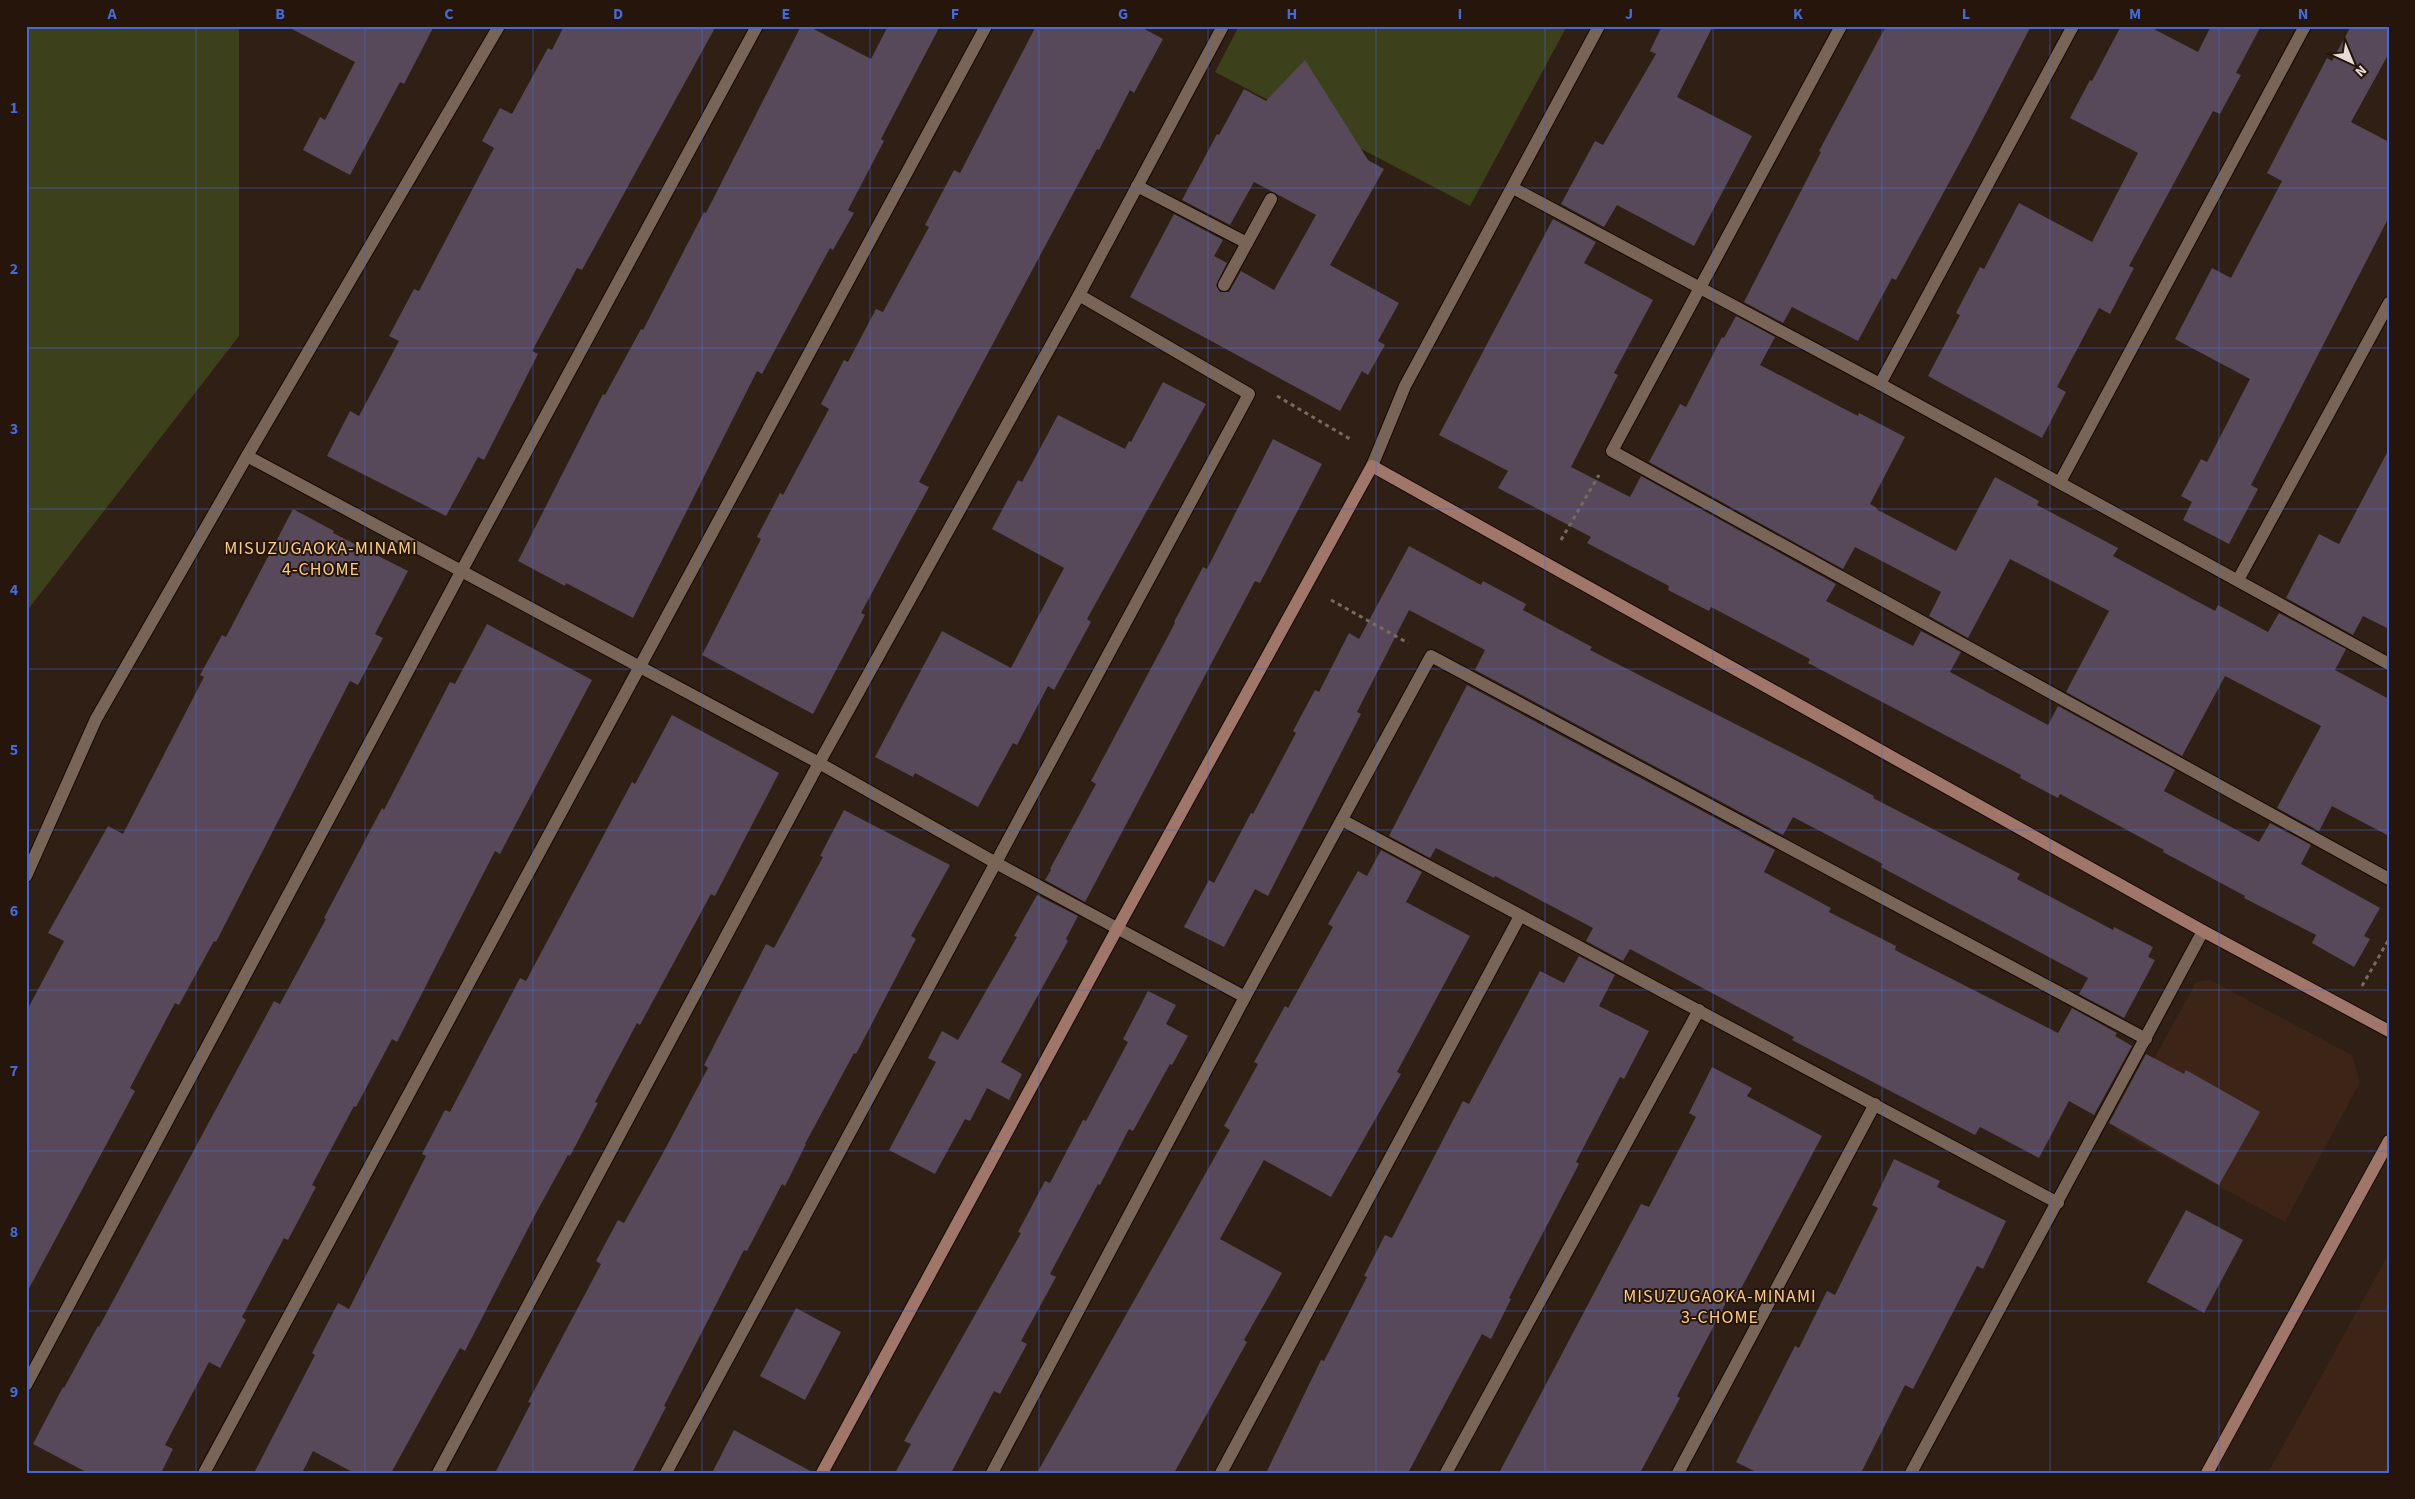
<svg xmlns="http://www.w3.org/2000/svg" width="2415" height="1499" viewBox="0 0 2415 1499" font-family="'Source Sans 3',sans-serif">
<style>
.built{fill:#3c2516}
.green{fill:#3d411b}
.building{fill:#57495a}
.lines{fill:none;stroke-linecap:round;stroke-linejoin:round}
.lane-casing{stroke:#170802;stroke-width:14}
.street-casing{stroke:#170802;stroke-width:14}
.secondary-casing{stroke:#170802;stroke-width:14}
.path{stroke:#786a60;stroke-width:3;stroke-dasharray:4 4;stroke-linecap:butt}
.lane{stroke:#786558;stroke-width:12}
.street{stroke:#786558;stroke-width:12}
.secondary{stroke:#a0766a;stroke-width:12}
.grid{fill:none;stroke:#456ad7;stroke-width:1;stroke-opacity:0.55}
.labels{text-anchor:middle;stroke-width:4;stroke-linejoin:round;paint-order:stroke}
.neighbourhood-label{font-size:18px;letter-spacing:1px;fill:#fbcd89;stroke:#25150b}
.neatline{fill:none;stroke:#456ad7;stroke-width:2}
.grid-label{font-size:16px;text-anchor:middle;font-weight:bold;fill:#456ad7}
</style>
<rect width="100%" height="100%" fill="#2f1f14"/>
<!-- built -->
<g class="built">
<path d="M2210,980L2352,1055L2360,1082L2285,1222L2115,1130L2196,982Z"/>
<path d="M2389,1253V1473H2268Z"/>
</g>
<!-- green -->
<g class="green">
<path d="M26,26H239V336L26,612Z"/>
<path d="M1239,26H1567L1470,206L1215,72Z"/>
</g>
<!-- building -->
<g class="building">
<path d="M286,26H434L404,84L400,82L350,175L303,150L320,117L325,120L355,62Z"/>
<path d="M564,26H716L582,270L577,268L532,351L538,354L484,460L478,457L446,516L327,456L350,411L359,416L399,341L389,336L414,289L419,291L494,148L482,141L500,108L512,114L548,48L552,50Z"/>
<path d="M801,26H808L871,59L888,26H940L881,139L884,141L848,210L854,213L833,250L830,248L762,374L757,371L633,618L566,583L565,586L518,561L603,394L605,395L641,329L643,330L704,212L706,213Z"/>
<path d="M1036,26H1139L1163,39L1134,93L1130,90L1099,150L1097,149L919,482L929,487L861,613L865,615L813,714L702,655L761,539L757,537L780,493L783,495L829,409L821,404L844,360L848,362L876,309L883,312L929,227L925,225L954,170L960,173Z"/>
<path d="M1662,26H1713L1677,97L1752,136L1694,246L1617,205L1604,227L1561,204L1595,141L1603,145L1656,54L1650,51Z"/>
<path d="M1886,26H2031L1970,144L1896,280L1892,278L1858,341L1792,307L1783,323L1744,302L1821,152L1819,151Z"/>
<path d="M2121,26H2148L2198,52L2211,26H2261L2236,73L2241,75L2220,114L2213,111L2129,266L2134,268L2110,314L2099,308L2057,387L2066,392L2042,438L1928,376L1960,315L1956,313L1980,267L1984,269L2019,203L2092,242L2138,153L2070,118L2090,80L2092,81Z"/>
<path d="M2351,26H2389V53L2351,122L2389,142V217L2251,485L2258,489L2229,544L2183,520L2192,502L2181,496L2201,459L2207,462L2250,379L2175,339L2212,268L2231,278L2282,181L2267,173L2327,58L2332,61Z"/>
<path d="M1305,60L1368,160L1384,169L1330,265L1399,303L1378,341L1385,345L1368,375L1362,371L1340,411L1130,297L1174,214L1223,240L1214,256L1227,263L1216,285L1220,292H1229L1241,271L1274,290L1316,215L1254,182L1230,225L1182,200L1217,134L1219,135L1244,89L1266,101Z"/>
<path d="M1553,219L1596,242L1584,263L1653,300L1614,373L1618,375L1571,467L1630,497L1641,476L1836,584L1826,601L1913,646L1921,631L1961,652L1950,672L2048,725L2058,706L2175,770L2164,791L2259,842L2270,823L2311,845L2301,864L2380,908L2364,936L2370,939L2354,967L2312,943L2316,935L2244,898L2245,896L2163,852L2164,850L2060,794L2058,798L2020,778L2021,775L1808,663L1810,659L1711,607L1709,611L1668,590L1669,586L1587,543L1591,537L1498,488L1508,471L1439,435Z"/>
<path d="M1736,316L1775,337L1760,365L1858,416L1859,413L1905,437L1870,504L1877,508L1876,509L1956,551L1995,477L2039,501L2037,505L2118,548L2113,556L2215,611L2218,605L2268,632L2279,613L2346,649L2335,670L2389,699V836L2332,806L2319,831L2277,808L2321,726L2225,676L2182,756L2066,692L2109,611L2010,559L1968,638L1929,616L1941,592L1855,547L1843,569L1649,462L1680,404L1686,407L1722,337L1724,338Z"/>
<path d="M1163,382L1206,404L1087,619L1091,622L1054,690L1048,686L1017,745L1013,743L978,807L915,773L913,777L875,757L942,631L1011,668L1064,568L992,529L1018,480L1022,482L1058,415L1125,449L1129,441L1131,442Z"/>
<path d="M1273,439L1322,464L1260,583L1255,581L1085,902L1045,880L1051,870L1050,869L1096,784L1091,781L1175,623L1174,622L1203,567L1207,569Z"/>
<path d="M2389,449V629L2363,616L2353,635L2286,598L2319,534L2339,544Z"/>
<path d="M293,509L334,531L333,533L408,571L375,634L383,638L358,685L350,681L216,942L214,941L179,1005L175,1003L130,1088L135,1091L26,1294V1012L64,941L48,933L108,826L123,834L204,677L200,675L222,635L226,637Z"/>
<path d="M1409,546L1481,585L1483,581L1526,604L1523,610L1592,647L1590,650L1812,763L1874,796L1873,798L2020,874L2017,879L2113,930L2114,927L2153,947L2148,957L2155,960L2124,1018L2079,994L2088,978L1881,867L1883,864L1793,817L1783,835L1475,670L1485,650L1409,610L1357,712L1361,714L1268,896L1255,889L1224,947L1184,927L1209,880L1214,883L1251,813L1253,814L1296,733L1293,731L1315,690L1319,692L1349,633L1359,639Z"/>
<path d="M487,624L592,680L500,854L495,851L397,1042L392,1039L356,1107L354,1106L312,1185L316,1187L288,1240L284,1238L242,1317L246,1320L220,1368L209,1362L165,1445L173,1449L161,1473H88L33,1444L63,1387L64,1388L98,1326L99,1327L274,1001L280,1004L326,919L324,918L382,808L384,810L450,682L455,684Z"/>
<path d="M1467,685L1775,850L1764,872L1831,908L1829,912L1896,946L1895,950L2058,1033L2072,1008L2117,1033L2115,1036L2132,1046L2094,1115L2069,1101L2039,1158L1980,1127L1975,1135L1792,1040L1794,1037L1630,949L1623,961L1586,941L1593,928L1495,876L1494,878L1436,848L1430,858L1389,836Z"/>
<path d="M672,715L779,773L715,896L711,894L640,1025L637,1023L595,1102L598,1103L570,1156L568,1155L536,1213L465,1351L460,1348L391,1473H354L313,1451L302,1473H254L315,1355L312,1353L338,1303L349,1309L426,1156L422,1154L445,1110L450,1112L520,978L526,981L632,782L635,784Z"/>
<path d="M844,810L950,865L911,936L916,939L856,1054L854,1053L805,1144H806L785,1186L782,1184L747,1251L744,1250L664,1406L666,1407L632,1473H495L531,1403L528,1402L601,1264L596,1261L618,1220L624,1223L663,1153L708,1068L704,1065L766,944L774,948L823,857L820,856Z"/>
<path d="M1381,850L1422,872L1406,902L1470,936L1397,1072L1401,1074L1331,1197L1264,1160L1220,1239L1282,1273L1244,1340L1247,1342L1174,1473H1037L1230,1130L1224,1126L1258,1064L1254,1062L1285,1006L1288,1008L1333,927L1328,924L1358,871L1367,876Z"/>
<path d="M1037,895L1078,916L1066,939L1068,941L1001,1062L1022,1074L1009,1100L987,1088L970,1121L965,1119L935,1174L889,1150L936,1062L928,1058L942,1031L958,1040L1017,937L1014,936Z"/>
<path d="M1579,956L1615,975L1599,1006L1649,1031L1624,1079L1620,1077L1576,1162L1579,1164L1509,1298L1511,1299L1491,1339L1482,1334L1408,1473H1266L1321,1360L1324,1361L1367,1277L1364,1276L1385,1235L1392,1238L1463,1101L1469,1104L1540,971L1564,983Z"/>
<path d="M1148,991L1176,1005L1166,1024L1188,1036L1172,1065L1170,1064L1133,1131L1129,1129L1100,1185L1098,1184L1050,1274L1056,1277L1021,1341L1027,1344L1000,1394L994,1391L951,1473H895L911,1444L904,1441L1021,1233L1018,1232L1045,1181L1050,1183L1083,1120L1086,1121L1128,1042L1123,1039Z"/>
<path d="M2146,1054L2184,1074L2186,1070L2260,1112L2219,1185L2109,1123Z"/>
<path d="M1712,1067L1752,1088L1747,1096L1822,1136L1735,1300L1729,1297L1677,1396L1680,1398L1640,1473H1499L1641,1204L1649,1207L1696,1117L1689,1113Z"/>
<path d="M1894,1159L1940,1181L1937,1187L2006,1221L1983,1269L1977,1266L1913,1389L1905,1385L1861,1473H1758L1736,1462L1795,1346L1799,1348L1827,1291L1835,1295L1878,1208L1872,1205Z"/>
<path d="M2186,1210L2243,1240L2204,1313L2147,1282Z"/>
<path d="M796,1308L841,1332L805,1400L760,1376Z"/>
<path d="M734,1430L814,1473H712Z"/>
</g>
<g class="lines">
<!-- lane casing -->
<g class="lane-casing">
<g id="lane">
<path d="M1137,186L1247,243"/>
<path d="M1224,285L1271,199"/>
</g>
</g>
<!-- street casing -->
<g class="street-casing">
<g id="street">
<path d="M1841,26L1612,451L2389,879"/>
<path d="M1513,188L1880,384L2389,664"/>
<path d="M1880,384L2073,26"/>
<path d="M247,456L819,763L996,863L1245,997"/>
<path d="M1372,466L1405,386L1599,26"/>
<path d="M2060,482L2305,26"/>
<path d="M2238,580L2389,303"/>
<path d="M1342,820L2058,1203"/>
<path d="M26,876L96,719L247,456L499,26"/>
<path d="M26,1385L462,570L757,26"/>
<path d="M204,1473L986,26"/>
<path d="M438,1473L819,763L1079,295L1223,26"/>
<path d="M666,1473L1249,394L1079,295"/>
<path d="M992,1473L1245,997L1431,656L2146,1039"/>
<path d="M1221,1473L1520,916"/>
<path d="M1446,1473L1699,1010"/>
<path d="M1678,1473L1875,1104"/>
<path d="M1911,1473L2203,931"/>
</g>
</g>
<!-- secondary casing -->
<g class="secondary-casing">
<g id="secondary">
<path d="M822,1473L1117,929L1372,466L2203,931L2389,1031"/>
<path d="M2207,1473L2389,1141"/>
</g>
</g>
<!-- path -->
<g class="path">
<path d="M1277,396L1350,439"/>
<path d="M1561,540L1599,475"/>
<path d="M1331,600L1408,643"/>
<path d="M2362,986L2389,939"/>
</g>
<!-- lane -->
<use href="#lane" class="lane"/>
<!-- street -->
<use href="#street" class="street"/>
<!-- secondary -->
<use href="#secondary" class="secondary"/>
</g>
<!-- grid -->
<path class="grid" d="M196,26V1473M365,26V1473M533,26V1473M702,26V1473M870,26V1473M1039,26V1473M1208,26V1473M1376,26V1473M1545,26V1473M1713,26V1473M1882,26V1473M2050,26V1473M2219,26V1473M26,188H2389M26,348H2389M26,509H2389M26,669H2389M26,830H2389M26,990H2389M26,1151H2389M26,1311H2389"/>
<g class="labels">
<!-- neighbourhood labels -->
<g class="neighbourhood-label">
<text x="321" y="554">MISUZUGAOKA-MINAMI<tspan x="321" dy="21">4-CHOME</tspan></text>
<text x="1720" y="1302">MISUZUGAOKA-MINAMI<tspan x="1720" dy="21">3-CHOME</tspan></text>
</g>
</g>
<!-- border -->
<rect width="2415" height="1499" fill="none" stroke="#25150b" stroke-width="55"/>
<!-- north arrow -->
<g transform="translate(2352 62) rotate(136)" stroke="#25150b" stroke-width="4" paint-order="stroke">
<path d="M0-4L9 19L0 12L-9 19Z" fill="#e7dcd5"/>
<text y="-8" font-size="14" font-weight="bold" text-anchor="middle" fill="#e7dcd5">N</text>
</g>
<rect x="28" y="28" width="2360" height="1444" class="neatline"/>
<g class="grid-label">
<text x="112" y="19">A</text>
<text x="280" y="19">B</text>
<text x="449" y="19">C</text>
<text x="618" y="19">D</text>
<text x="786" y="19">E</text>
<text x="955" y="19">F</text>
<text x="1123" y="19">G</text>
<text x="1292" y="19">H</text>
<text x="1460" y="19">I</text>
<text x="1629" y="19">J</text>
<text x="1798" y="19">K</text>
<text x="1966" y="19">L</text>
<text x="2135" y="19">M</text>
<text x="2303" y="19">N</text>
<text x="14" y="113">1</text>
<text x="14" y="274">2</text>
<text x="14" y="434">3</text>
<text x="14" y="595">4</text>
<text x="14" y="755">5</text>
<text x="14" y="916">6</text>
<text x="14" y="1076">7</text>
<text x="14" y="1237">8</text>
<text x="14" y="1397">9</text>
</g>
</svg>
